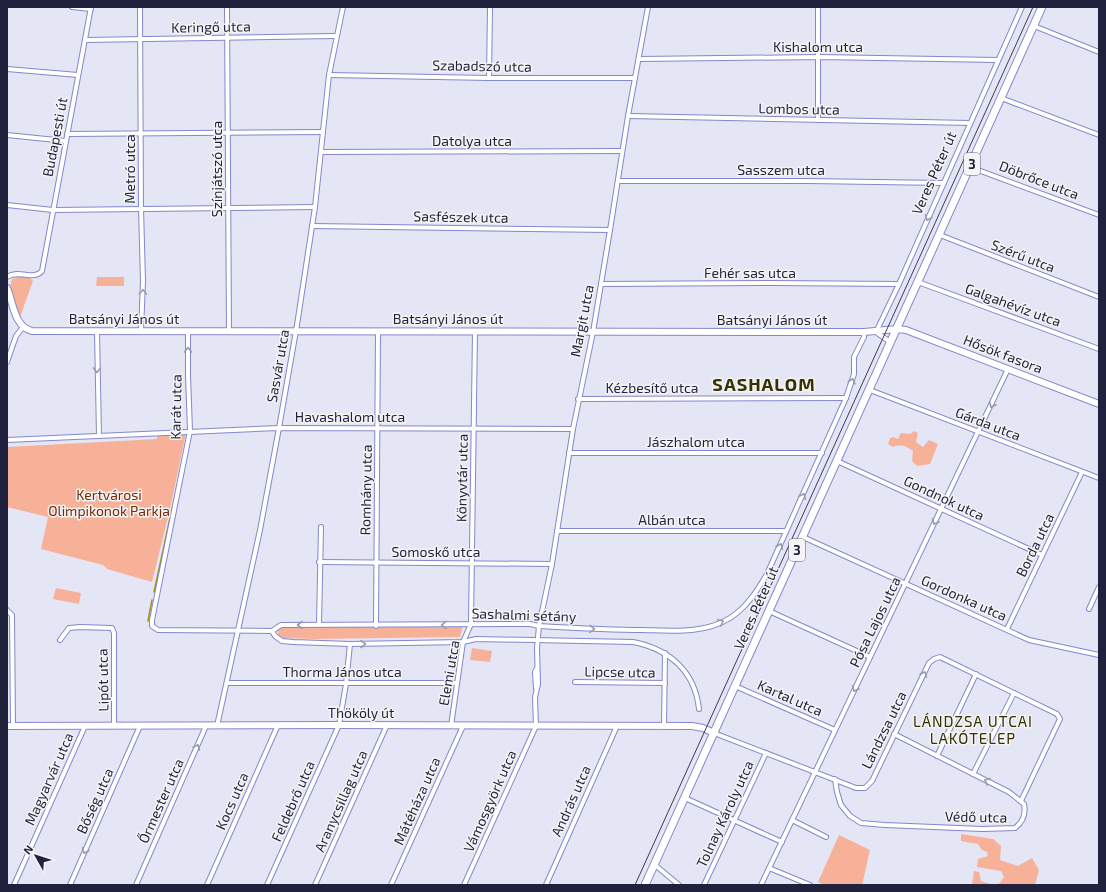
<svg xmlns="http://www.w3.org/2000/svg" width="1106" height="892" viewBox="0 0 1106 892" font-family="'Exo 2',sans-serif">
<style>
.green{fill:#f8b199}
.lines{fill:none;stroke-linecap:round;stroke-linejoin:round}
.stream{stroke:#a69209;stroke-width:1.5}
.street-casing{stroke:#8288ce;stroke-width:6}
.secondary-casing{stroke:#8288ce;stroke-width:8}
.primary-casing{stroke:#8288ce;stroke-width:9}
.street{stroke:#fff;stroke-width:4}
.secondary{stroke:#fff;stroke-width:6}
.primary{stroke:#fff;stroke-width:7}
.tram{stroke:#3a3c56;stroke-width:1}
.oneway{stroke:#9a9ba8}
.labels{text-anchor:middle;stroke-width:3;stroke-linejoin:round;paint-order:stroke}
.shield{fill:#f4f4f4;stroke:#5f6074;stroke-width:1}
.shield-label{font-size:13px;font-weight:bold;fill:#1f213d}
.street-label{font-size:14px;fill:#1f213d;stroke:#f4f4f4}
.park-label{font-size:14px;fill:#782806;stroke:#f4f4f4}
.neighbourhood-label{font-size:15px;letter-spacing:1px;fill:#373004;stroke:#f4f4f4}
.district-label{font-size:18px;font-weight:bold;letter-spacing:1px;fill:#373004;stroke:#f4f4f4}
</style>
<rect width="100%" height="100%" fill="#e4e6f5"/>
<!-- green -->
<g class="green">
<path d="M21,276L29,277L33,281L20,317L10,287L12,279Z"/>
<path d="M97,277H124V286H96Z"/>
<path d="M914,431L918,433L916,442L923,447L929,440L938,444L930,464L917,466L912,461L913,451C906,446 902,444 893,447L888,444L890,438L893,437L898,439L901,433L910,434Z"/>
<path d="M186,433L170,509L152,582L107,569L103,565L41,549L48,517L7,507V447L157,439V435Z"/>
<path d="M56,588L81,593L79,604L53,599Z"/>
<path d="M463,626L460,637L314,639L283,638L278,635V630L282,627Z"/>
<path d="M472,648L492,651L490,662L470,660Z"/>
<path d="M961,834L993,839L1001,846L1000,860L1018,866L1032,858L1039,870L1035,885H998L1004,877L1001,871L977,867L978,859L988,856L987,852L982,850L978,844L961,841Z"/>
<path d="M839,835L870,850L862,885H824L818,882Z"/>
<path d="M974,871L979,872L981,881L994,885H972Z"/>
</g>
<g class="lines">
<!-- stream -->
<g class="stream">
<path d="M154,592L172,509"/>
<path d="M148,621L152,600"/>
</g>
<!-- street casing -->
<g class="street-casing">
<g id="street">
<path d="M72,7L91,9"/>
<path d="M140,7L141,208L143,281L141,331"/>
<path d="M227,7L229,331"/>
<path d="M818,7V120"/>
<path d="M1034,26L1099,52"/>
<path d="M85,40L336,36"/>
<path d="M639,59L819,57L998,60"/>
<path d="M7,69L78,75"/>
<path d="M329,75L489,78H635"/>
<path d="M489,78L490,7"/>
<path d="M1001,98L1099,135"/>
<path d="M628,116L970,123"/>
<path d="M67,134L323,132"/>
<path d="M7,135L66,141"/>
<path d="M321,152L622,151"/>
<path d="M970,167L1099,215"/>
<path d="M618,181H808L944,183"/>
<path d="M7,205L53,210L315,207"/>
<path d="M312,226L610,230"/>
<path d="M940,235L1099,297"/>
<path d="M7,277C20,269 33,281 42,271L91,7"/>
<path d="M918,282L1099,349"/>
<path d="M601,284L772,283L899,284"/>
<path d="M97,331L99,436"/>
<path d="M188,331V375L190,431L152,620V626L158,630L272,631L281,625L530,624L539,626C574,628 609,630 643,630C673,631 704,634 730,618C747,607 757,591 767,574L846,398L854,374V357L864,337V332"/>
<path d="M890,342L876,332L899,284L1022,7"/>
<path d="M7,362L16,336L23,327"/>
<path d="M870,390L1099,478"/>
<path d="M578,399L846,398"/>
<path d="M7,440L279,428L573,429"/>
<path d="M569,453H822"/>
<path d="M837,461L1042,555"/>
<path d="M557,531H786"/>
<path d="M803,537L1029,640L1099,655"/>
<path d="M319,562L552,564"/>
<path d="M1089,609L1099,587"/>
<path d="M7,610L12,615L13,726"/>
<path d="M769,611L870,657"/>
<path d="M319,625L321,527"/>
<path d="M376,626L378,331"/>
<path d="M1007,629L1082,472"/>
<path d="M272,631L275,636L282,641L293,642L350,644L463,642L476,639L633,642C669,649 695,671 699,709"/>
<path d="M60,640L69,628L80,627L112,628L114,633V726"/>
<path d="M575,682L665,683"/>
<path d="M227,683H457"/>
<path d="M735,686L835,730"/>
<path d="M536,688L535,672L537,668"/>
<path d="M217,726L260,530L279,428L297,325L315,207L329,75L343,7"/>
<path d="M451,726L463,642L471,624L475,331"/>
<path d="M664,726L665,653"/>
<path d="M714,733L856,788H865L872,781L929,663L934,659L940,657L1057,714L1060,719L1021,801"/>
<path d="M937,756L976,674"/>
<path d="M973,774L1014,693"/>
<path d="M835,779L837,792L841,805L850,816L861,823L885,825L982,829L1015,828C1023,822 1026,814 1024,804L1009,792L894,734"/>
<path d="M685,798L782,842"/>
<path d="M792,820L826,837"/>
<path d="M655,865L679,885"/>
<path d="M769,868L810,885"/>
<path d="M14,885L85,726"/>
<path d="M70,885L140,726"/>
<path d="M136,885L206,726"/>
<path d="M207,885L278,725"/>
<path d="M267,885L339,725L346,684L350,644"/>
<path d="M315,885L387,725"/>
<path d="M391,885L463,726"/>
<path d="M464,885L536,726L535,697L538,684L537,648L539,626L552,564L573,429L593,332L610,230L628,116L648,7"/>
<path d="M546,885L617,726"/>
<path d="M704,885L766,753"/>
<path d="M761,885L1008,369"/>
</g>
</g>
<!-- secondary casing -->
<g class="secondary-casing">
<g id="secondary">
<path d="M7,288C13,302 14,327 32,331L864,332L897,329L906,330L1099,404"/>
<path d="M7,726L339,725L692,726L703,728L714,733"/>
</g>
</g>
<!-- primary casing -->
<g class="primary-casing">
<path id="primary" d="M645,885L1042,7"/>
</g>
<!-- street -->
<use href="#street" class="street"/>
<!-- secondary -->
<use href="#secondary" class="secondary"/>
<!-- primary -->
<use href="#primary" class="primary"/>
<!-- tram -->
<path class="tram" d="M635,885L1033,7"/>
</g>
<!-- one-way arrows -->
<defs><path id="oneway-chevron" d="M-2-3.5L2.5 0L-2 3.5" fill="none" stroke-width="1.6" stroke-linecap="round" stroke-linejoin="round"/></defs>
<g class="oneway">
<use href="#oneway-chevron" transform="translate(928 218) rotate(114)"/>
<use href="#oneway-chevron" transform="translate(143 292) rotate(-87)"/>
<use href="#oneway-chevron" transform="translate(188 350) rotate(-90)"/>
<use href="#oneway-chevron" transform="translate(97 370) rotate(90)"/>
<use href="#oneway-chevron" transform="translate(852 381) rotate(-74)"/>
<use href="#oneway-chevron" transform="translate(992 405) rotate(115)"/>
<use href="#oneway-chevron" transform="translate(803 496) rotate(-65)"/>
<use href="#oneway-chevron" transform="translate(935 522) rotate(116)"/>
<use href="#oneway-chevron" transform="translate(780 546) rotate(-67)"/>
<use href="#oneway-chevron" transform="translate(721 622) rotate(-25)"/>
<use href="#oneway-chevron" transform="translate(300 625) rotate(180)"/>
<use href="#oneway-chevron" transform="translate(444 625) rotate(179)"/>
<use href="#oneway-chevron" transform="translate(592 629) rotate(3)"/>
<use href="#oneway-chevron" transform="translate(363 644) rotate(-1)"/>
<use href="#oneway-chevron" transform="translate(924 674) rotate(-64)"/>
<use href="#oneway-chevron" transform="translate(855 689) rotate(116)"/>
<use href="#oneway-chevron" transform="translate(197 747) rotate(-66)"/>
<use href="#oneway-chevron" transform="translate(987 781) rotate(-153)"/>
<use href="#oneway-chevron" transform="translate(85 851) rotate(114)"/>
</g>
<g class="labels">
<!-- shield labels -->
<g class="shield">
<rect x="964" y="153" width="16" height="22" rx="3"/>
<rect x="789" y="539" width="16" height="22" rx="3"/>
</g>
<g class="shield-label">
<text x="972" y="169">3</text>
<text x="797" y="555">3</text>
</g>
<!-- street labels -->
<g class="street-label">
<text transform="translate(211 27) rotate(-1)" y="5">Keringő utca</text>
<text x="818" y="52">Kishalom utca</text>
<text transform="translate(482 66) rotate(1)" y="5">Szabadszó utca</text>
<text transform="translate(799 109) rotate(1)" y="5">Lombos utca</text>
<text transform="translate(55 137) rotate(-79)" y="5">Budapesti út</text>
<text x="472" y="146">Datolya utca</text>
<text transform="translate(130 169) rotate(-90)" y="5">Metró utca</text>
<text transform="translate(217 169) rotate(-90)" y="5">Színjátszó utca</text>
<text x="781" y="175">Sasszem utca</text>
<text transform="translate(934 173) rotate(-66)" y="5">Veres Péter út</text>
<text transform="translate(1039 180) rotate(21)" y="5">Döbrőce utca</text>
<text transform="translate(461 217) rotate(1)" y="5">Sasfészek utca</text>
<text transform="translate(1023 256) rotate(21)" y="5">Szérű utca</text>
<text x="750" y="278">Fehér sas utca</text>
<text transform="translate(1013 305) rotate(20)" y="5">Galgahévíz utca</text>
<text x="124" y="324">Batsányi János út</text>
<text x="448" y="324">Batsányi János út</text>
<text x="772" y="325">Batsányi János út</text>
<text transform="translate(582 321) rotate(-79)" y="5">Margit utca</text>
<text transform="translate(1003 354) rotate(21)" y="5">Hősök fasora</text>
<text transform="translate(278 366) rotate(-80)" y="5">Sasvár utca</text>
<text x="652" y="393">Kézbesítő utca</text>
<text transform="translate(176 407) rotate(-89)" y="5">Karát utca</text>
<text x="350" y="422">Havashalom utca</text>
<text transform="translate(988 424) rotate(21)" y="5">Gárda utca</text>
<text x="696" y="447">Jászhalom utca</text>
<text transform="translate(462 478) rotate(-89)" y="5">Könyvtár utca</text>
<text transform="translate(366 490) rotate(-89)" y="5">Romhány utca</text>
<text transform="translate(944 498) rotate(25)" y="5">Gondnok utca</text>
<text x="672" y="525">Albán utca</text>
<text transform="translate(1035 545) rotate(-64)" y="5">Borda utca</text>
<text x="436" y="557">Somoskő utca</text>
<text transform="translate(964 598) rotate(24)" y="5">Gordonka utca</text>
<text transform="translate(756 608) rotate(-66)" y="5">Veres Péter út</text>
<text transform="translate(524 615) rotate(2)" y="5">Sashalmi sétány</text>
<text transform="translate(875 622) rotate(-64)" y="5">Pósa Lajos utca</text>
<text x="342" y="677">Thorma János utca</text>
<text transform="translate(620 672) rotate(1)" y="5">Lipcse utca</text>
<text transform="translate(449 673) rotate(-80)" y="5">Elemi utca</text>
<text transform="translate(103 680) rotate(-91)" y="5">Lipót utca</text>
<text transform="translate(790 698) rotate(24)" y="5">Kartal utca</text>
<text x="361" y="718">Thököly út</text>
<text transform="translate(884 730) rotate(-64)" y="5">Lándzsa utca</text>
<text transform="translate(49 779) rotate(-66)" y="5">Magyarvár utca</text>
<text transform="translate(95 801) rotate(-66)" y="5">Bőség utca</text>
<text transform="translate(161 801) rotate(-66)" y="5">Őrmester utca</text>
<text transform="translate(232 801) rotate(-66)" y="5">Kocs utca</text>
<text transform="translate(293 801) rotate(-66)" y="5">Feldebrő utca</text>
<text transform="translate(341 801) rotate(-66)" y="5">Aranycsillag utca</text>
<text transform="translate(417 801) rotate(-66)" y="5">Mátéháza utca</text>
<text transform="translate(490 801) rotate(-66)" y="5">Vámosgyörk utca</text>
<text transform="translate(571 801) rotate(-66)" y="5">András utca</text>
<text transform="translate(725 814) rotate(-65)" y="5">Tolnay Károly utca</text>
<text transform="translate(976 817) rotate(1)" y="5">Védő utca</text>
</g>
<!-- park labels -->
<g class="park-label">
<text x="109" y="500">Kertvárosi<tspan x="109" dy="16">Olimpikonok Parkja</tspan></text>
</g>
<!-- neighbourhood labels -->
<g class="neighbourhood-label">
<text x="973" y="727">LÁNDZSA UTCAI<tspan x="973" dy="17">LAKÓTELEP</tspan></text>
</g>
<!-- district labels -->
<g class="district-label">
<text x="764" y="391">SASHALOM</text>
</g>
</g>
<!-- border -->
<rect width="1106" height="892" fill="none" stroke="#1f213d" stroke-width="16"/>
<!-- north arrow -->
<g transform="translate(36 856) rotate(309)" stroke="#f4f4f4" stroke-width="3" paint-order="stroke">
<path d="M0-3L7 15L0 10L-7 15Z" fill="#1f213d"/>
<text y="-6" font-size="11" font-weight="bold" text-anchor="middle" fill="#1f213d">N</text>
</g>
</svg>
